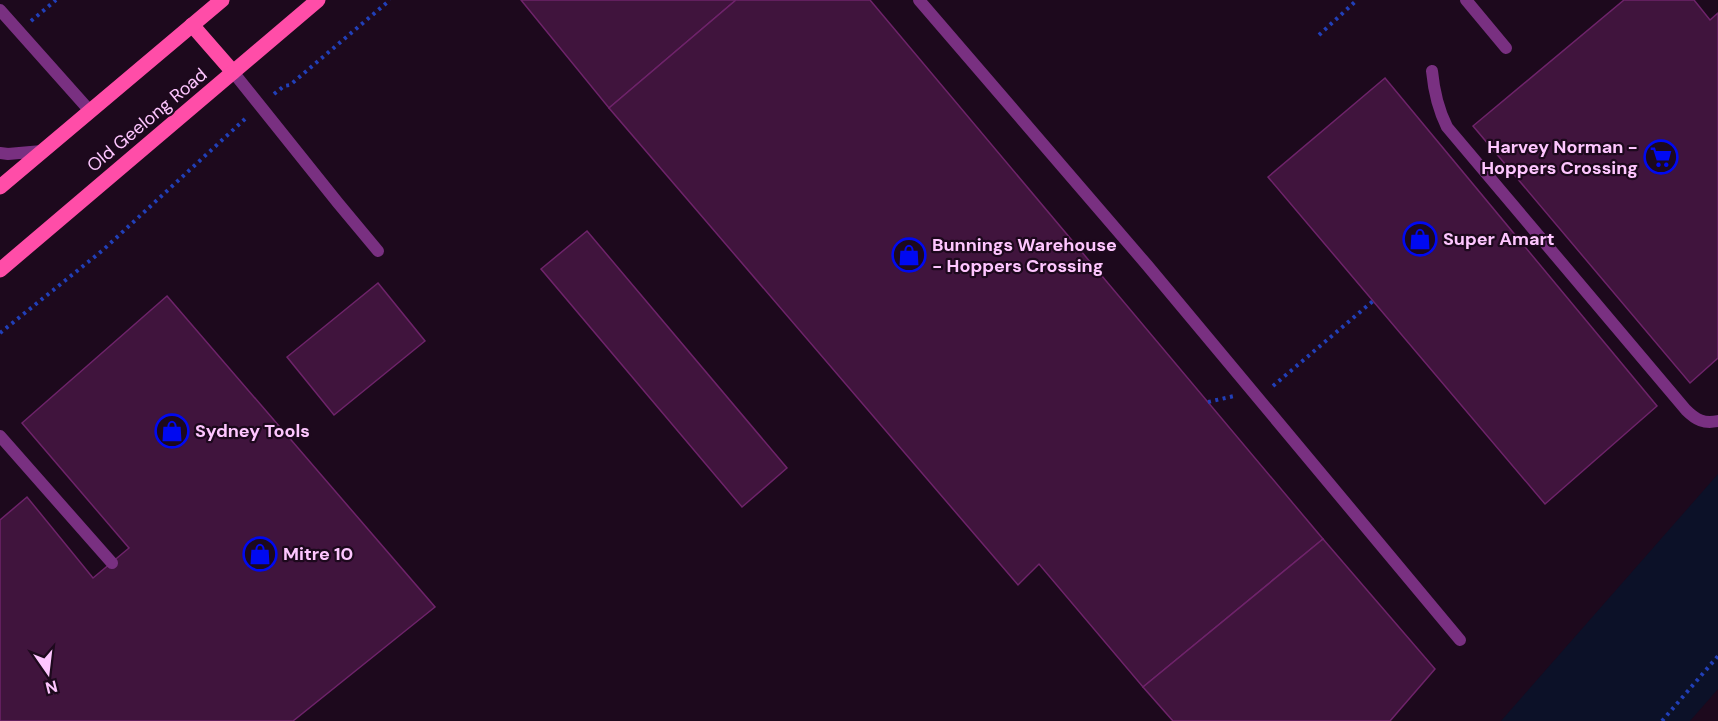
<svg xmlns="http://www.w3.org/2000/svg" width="1718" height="721" viewBox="0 0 1718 721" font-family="'DM Sans',sans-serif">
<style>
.green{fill:#0c1128}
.building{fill:#40143d;stroke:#6e236a;stroke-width:1.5}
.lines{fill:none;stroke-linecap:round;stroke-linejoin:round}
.path{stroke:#213fb8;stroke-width:4;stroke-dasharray:3 4.5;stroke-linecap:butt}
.service{stroke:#793081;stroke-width:12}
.minor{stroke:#793081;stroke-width:12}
.primary{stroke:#ff4da8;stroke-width:15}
.labels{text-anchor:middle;stroke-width:4.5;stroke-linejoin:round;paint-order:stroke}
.street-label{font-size:18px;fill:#fec6ff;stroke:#1d091d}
.poi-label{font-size:18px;font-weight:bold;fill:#fec6ff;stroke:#1d091d;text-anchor:start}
</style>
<rect width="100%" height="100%" fill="#1d091d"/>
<!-- green -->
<path class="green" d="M1718,474V689L1690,721H1501Z"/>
<!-- building -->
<g class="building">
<path d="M521,0H736L609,108Z"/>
<path d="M736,0H870L1323,539L1143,687L1039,564L1018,585L609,108Z"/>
<path d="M1624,0H1694L1710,20L1718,13V358L1690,383L1473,126Z"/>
<path d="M1385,78L1657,406L1545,504L1268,177Z"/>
<path d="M587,231L787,468L742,507L541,269Z"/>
<path d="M378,283L425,341L334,415L287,357Z"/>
<path d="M167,296L435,607L293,721H0V520L27,497L93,578L129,548L22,423Z"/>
<path d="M1323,539L1435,669L1390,721H1173L1143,687Z"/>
</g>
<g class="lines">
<!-- path -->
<g class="path">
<path d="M31,21L56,0"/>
<path d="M1319,35L1357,0"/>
<path d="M274,94L284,86L290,85L390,0"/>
<path d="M0,333L103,250L246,118"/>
<path d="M1273,386L1373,301"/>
<path d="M1208,402L1234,396"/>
<path d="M1662,721L1718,656"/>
</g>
<!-- service -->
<g class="service">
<path d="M919,0L1147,265L1460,640"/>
<path d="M1466,0L1506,48"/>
<path d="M0,10L90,111"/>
<path d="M1432,71C1434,92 1438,109 1447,127L1686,410C1696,420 1704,424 1718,421"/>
<path d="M233,72L338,203L378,251"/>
<path d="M0,436L112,563"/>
</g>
<!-- minor -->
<path class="minor" d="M0,153L8,154L42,151"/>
<!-- primary -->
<g class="primary">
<path d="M192,25L233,72"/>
<path d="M0,187L222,0"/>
<path d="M0,270L318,0"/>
</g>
</g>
<!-- icons -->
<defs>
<g id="supermarket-ring" transform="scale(1.725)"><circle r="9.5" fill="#1d091d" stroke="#0009f1" stroke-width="1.5"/><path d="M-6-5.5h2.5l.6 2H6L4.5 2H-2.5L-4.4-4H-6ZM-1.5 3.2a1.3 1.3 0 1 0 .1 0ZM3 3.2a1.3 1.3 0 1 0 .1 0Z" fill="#0009f1"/></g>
<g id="shop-ring" transform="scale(1.725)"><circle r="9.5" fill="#1d091d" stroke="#0009f1" stroke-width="1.5"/><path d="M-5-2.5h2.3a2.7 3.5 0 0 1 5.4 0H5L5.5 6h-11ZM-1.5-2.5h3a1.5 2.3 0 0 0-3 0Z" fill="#0009f1"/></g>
</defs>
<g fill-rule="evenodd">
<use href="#supermarket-ring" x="1661" y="157"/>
<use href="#shop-ring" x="1420" y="239"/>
<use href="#shop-ring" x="909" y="255"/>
<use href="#shop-ring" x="172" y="431"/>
<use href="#shop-ring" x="260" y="554"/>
</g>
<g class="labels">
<!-- street labels -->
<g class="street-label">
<text transform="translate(147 120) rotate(-40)" y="6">Old Geelong Road</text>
</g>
<!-- poi labels -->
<g class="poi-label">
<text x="1638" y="153" text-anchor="end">Harvey Norman -<tspan x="1638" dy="21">Hoppers Crossing</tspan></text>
<text x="1443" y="245">Super Amart</text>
<text x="932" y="251">Bunnings Warehouse<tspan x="932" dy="21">- Hoppers Crossing</tspan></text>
<text x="195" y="437">Sydney Tools</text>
<text x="283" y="560">Mitre 10</text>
</g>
</g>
<!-- north arrow -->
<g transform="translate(48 673) rotate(166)" stroke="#1d091d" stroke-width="4.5" paint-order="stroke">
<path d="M0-4.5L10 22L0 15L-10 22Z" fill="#fec6ff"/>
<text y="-9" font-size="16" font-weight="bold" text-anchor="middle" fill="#fec6ff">N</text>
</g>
</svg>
